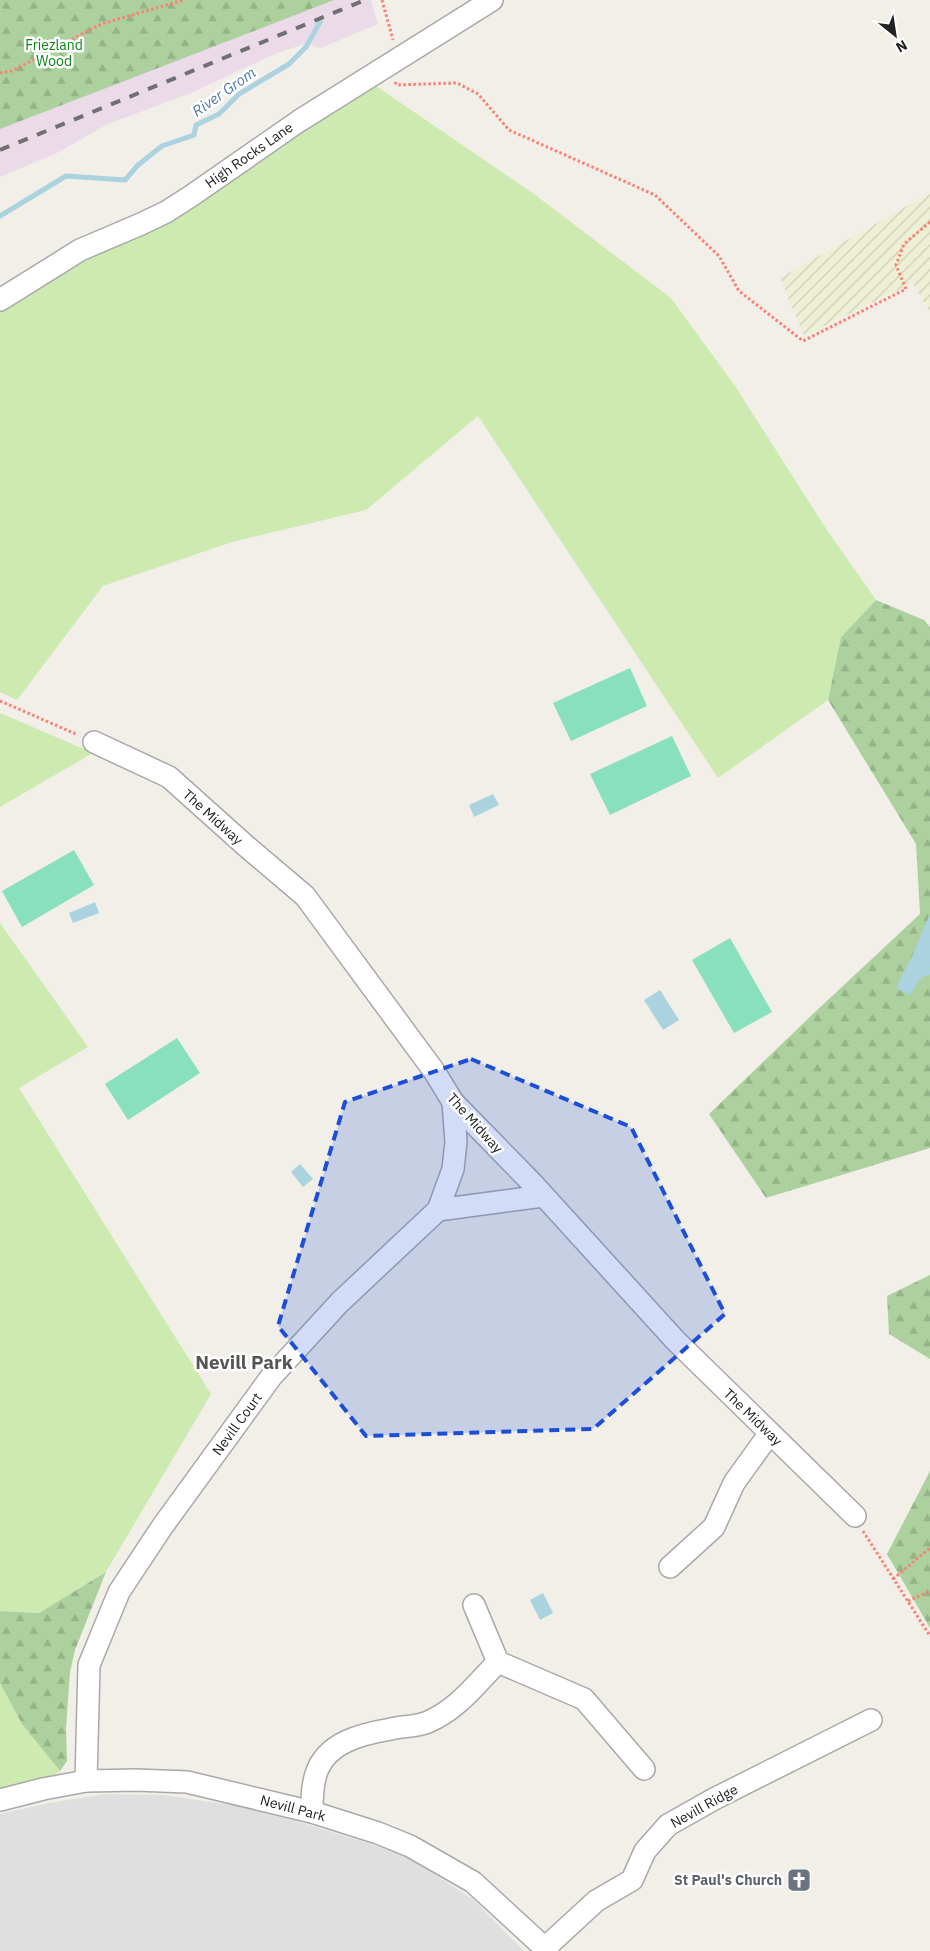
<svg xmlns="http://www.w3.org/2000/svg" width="930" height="1951" viewBox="0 0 930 1951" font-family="'IBM Plex Sans',sans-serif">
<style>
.residential{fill:#e0dfdf}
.industrial{fill:#ebdbe8}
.farmland{fill:url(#farmland-furrows)}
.grass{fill:#cdebb0}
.forest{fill:url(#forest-firs)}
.pitch{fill:#88e0be}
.water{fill:#aad3df}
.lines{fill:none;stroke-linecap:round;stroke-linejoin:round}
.stream{stroke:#aad3df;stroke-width:5}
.minor-casing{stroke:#a9a9a9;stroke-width:24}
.path{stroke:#fa8072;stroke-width:3;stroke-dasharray:2.5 2.5;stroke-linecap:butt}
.minor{stroke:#fff;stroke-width:21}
.rail{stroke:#707070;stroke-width:4;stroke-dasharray:10 10;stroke-linecap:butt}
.marked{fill:#1d4ed8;fill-opacity:0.2;stroke:#1d4ed8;stroke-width:4;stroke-dasharray:10 6;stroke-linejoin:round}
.labels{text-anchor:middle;stroke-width:5;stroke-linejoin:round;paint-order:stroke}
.park-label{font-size:14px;fill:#0c8416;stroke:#fff}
.street-label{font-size:14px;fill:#222;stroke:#fff}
.worship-label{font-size:14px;font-weight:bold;fill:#5b616d;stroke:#fff;text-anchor:end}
.water-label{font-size:15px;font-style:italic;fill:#4a7aab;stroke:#fff}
.district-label{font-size:19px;font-weight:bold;fill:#555;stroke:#fff}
</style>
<defs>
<pattern id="farmland-furrows" width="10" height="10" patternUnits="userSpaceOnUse" patternTransform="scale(1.25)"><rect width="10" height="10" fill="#eef0d5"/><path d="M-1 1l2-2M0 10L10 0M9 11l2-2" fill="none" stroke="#ccceb7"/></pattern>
<pattern id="forest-firs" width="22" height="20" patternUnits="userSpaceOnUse" patternTransform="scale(1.25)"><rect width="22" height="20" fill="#add19e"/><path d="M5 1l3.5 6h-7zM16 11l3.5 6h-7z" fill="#95b388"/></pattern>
</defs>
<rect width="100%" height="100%" fill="#f2efe9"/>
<!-- residential -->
<path class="residential" d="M106,1794L164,1795L237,1806L293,1820L403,1854L474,1900L524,1951H0V1814L49,1803Z"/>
<!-- industrial -->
<path class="industrial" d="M289,0H371L378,24L321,48L305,44L277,53L191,93L108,124L57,153L0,177V122Z"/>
<!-- farmland -->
<path class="farmland" d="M930,193V312L912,283L804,336L780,278Z"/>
<!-- grass -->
<g class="grass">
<path d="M373,84L534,194L671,298L735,386L827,530L876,600L841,637L828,700L718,778L478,416L366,510L232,542L103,586L17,700L0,692V311L82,259Z"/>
<path d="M0,713L93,753L0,807Z"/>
<path d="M0,923L88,1047L19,1088L211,1394L106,1572L39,1613L0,1611Z"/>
<path d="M0,1683L22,1724L60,1771L54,1775L0,1788Z"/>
</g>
<!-- forest -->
<g class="forest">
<path d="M0,0H334L0,129Z"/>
<path d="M876,600L924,620L930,627V1148L766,1198L709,1114L815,1012L920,914L916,844L828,700L841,637Z"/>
<path d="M930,1275V1359L889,1334L887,1296Z"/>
<path d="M930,1471V1628L887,1554Z"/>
<path d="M106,1572L75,1650L70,1672L66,1729L67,1761L60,1771L22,1724L0,1683V1611L39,1613Z"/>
</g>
<!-- pitch -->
<g class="pitch">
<path d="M630,668L647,706L571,741L553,703Z"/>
<path d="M672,736L691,776L610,815L590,774Z"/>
<path d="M74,850L94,885L22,927L2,891Z"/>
<path d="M730,938L772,1012L734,1033L692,960Z"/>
<path d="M177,1038L200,1073L128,1120L105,1084Z"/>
</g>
<!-- water -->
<g class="water">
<path d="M493,794L499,805L474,817L469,805Z"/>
<path d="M95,902L99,913L73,923L69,913Z"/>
<path d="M930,914V975L922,977L910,995L896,988L913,954Z"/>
<path d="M660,990L679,1020L663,1030L644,1000Z"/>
<path d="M300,1164L313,1179L303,1187L291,1172Z"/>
<path d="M543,1593L553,1613L540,1620L530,1600Z"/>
</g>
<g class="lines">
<!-- stream -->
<path class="stream" d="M0,216L66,176L125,180L138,165L162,146L194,135L196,125L219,114L239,94L289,64L306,47L320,22"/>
<!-- minor casing -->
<g class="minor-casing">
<g id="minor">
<path d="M0,300L80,250L141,224L166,212L191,196L299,121L492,0"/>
<path d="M94,742L169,777L246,846L305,896L434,1071L453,1102L534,1185L675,1340L855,1516"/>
<path d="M438,1210L453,1169L456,1142L453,1102"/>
<path d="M670,1567L714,1527L734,1483L770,1433"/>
<path d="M474,1605L498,1662L584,1699L644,1769"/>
<path d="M86,1781L89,1665L119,1592L162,1527L271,1377L340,1302L438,1210L543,1196"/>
<path d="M0,1800L43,1789L86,1781L136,1780L187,1782L312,1812L378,1833L410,1846L473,1882L548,1951"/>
<path d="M312,1812C312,1799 312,1786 316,1774C326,1742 362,1734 391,1729C403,1726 417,1727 428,1722C458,1709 476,1684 498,1662"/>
<path d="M545,1948L596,1901L632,1880L645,1851L668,1825L714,1799L871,1720"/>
</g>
</g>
<!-- path -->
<g class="path">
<path d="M382,0L393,40"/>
<path d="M0,73L12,71L101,24L184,0"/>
<path d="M395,82L397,85L457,83L478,94L509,130L655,195L719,256L739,291L803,341L906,289L896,265L904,244L930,222"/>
<path d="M0,701L78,735"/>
<path d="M863,1531L930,1636"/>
<path d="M893,1579L930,1548"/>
<path d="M908,1601L930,1591"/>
</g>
<!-- minor -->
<use href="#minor" class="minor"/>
<!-- rail -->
<path class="rail" d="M0,150L365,0"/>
</g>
<!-- marked area -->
<path class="marked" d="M471,1059L631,1127L725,1314L593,1429L366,1436L278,1326L345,1102Z"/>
<!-- icons -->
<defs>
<g id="church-square" transform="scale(1.25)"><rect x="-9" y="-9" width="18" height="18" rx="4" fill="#6b7280" stroke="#fff"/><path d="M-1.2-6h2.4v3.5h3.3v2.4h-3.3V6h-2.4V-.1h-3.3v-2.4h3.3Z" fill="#fff"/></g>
</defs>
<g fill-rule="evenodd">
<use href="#church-square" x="799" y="1880"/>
</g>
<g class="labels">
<!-- park labels -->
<g class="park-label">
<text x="54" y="50">Friezland<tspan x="54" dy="16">Wood</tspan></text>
</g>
<!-- street labels -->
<g class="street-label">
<text transform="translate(249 155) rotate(-35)" y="5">High Rocks Lane</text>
<text transform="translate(213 817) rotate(42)" y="5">The Midway</text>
<text transform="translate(475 1123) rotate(48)" y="5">The Midway</text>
<text transform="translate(753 1417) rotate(44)" y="5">The Midway</text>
<text transform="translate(237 1424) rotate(-54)" y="5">Nevill Court</text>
<text transform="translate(704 1806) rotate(-29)" y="5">Nevill Ridge</text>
<text transform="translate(293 1808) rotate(15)" y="5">Nevill Park</text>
</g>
<!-- worship labels -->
<g class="worship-label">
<text x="782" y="1885">St Paul's Church</text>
</g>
<!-- water labels -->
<g class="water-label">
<text transform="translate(224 92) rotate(-35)" y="5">River Grom</text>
</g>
<!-- district labels -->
<g class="district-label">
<text x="244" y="1369">Nevill Park</text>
</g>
</g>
<!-- north arrow -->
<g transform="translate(895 35) rotate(150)" stroke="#ffffff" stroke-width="4" paint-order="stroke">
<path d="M0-4L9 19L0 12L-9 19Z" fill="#222222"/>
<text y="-8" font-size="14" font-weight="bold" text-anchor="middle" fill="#222222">N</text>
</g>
</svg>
